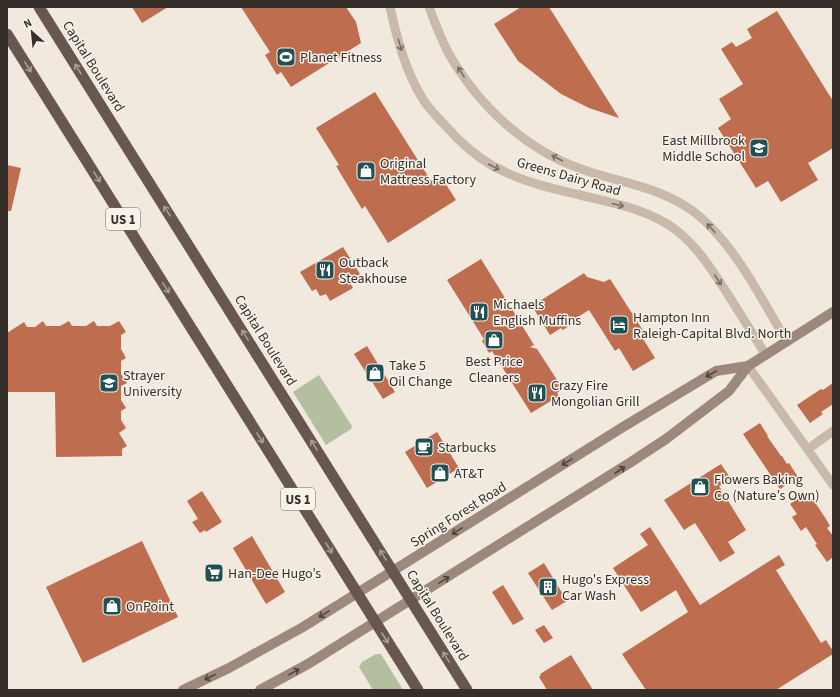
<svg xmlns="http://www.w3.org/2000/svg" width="840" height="697" viewBox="0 0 840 697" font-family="'Source Sans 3',sans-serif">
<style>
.green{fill:#b3bf9f}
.building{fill:#be6d4f}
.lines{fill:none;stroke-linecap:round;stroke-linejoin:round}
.minor{stroke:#c8b9aa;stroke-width:9}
.secondary{stroke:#9c887c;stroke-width:10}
.trunk{stroke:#67574e;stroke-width:11}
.oneway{stroke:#786d63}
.oneway2{stroke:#a99d94}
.oneway3{stroke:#50443e}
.labels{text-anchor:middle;stroke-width:3;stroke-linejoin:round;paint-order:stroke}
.shield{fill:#f9f2ea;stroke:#706963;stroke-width:1}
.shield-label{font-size:13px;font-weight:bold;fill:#362e29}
.poi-label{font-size:14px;fill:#362e29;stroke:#f9f2ea;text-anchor:start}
.street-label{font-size:14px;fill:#362e29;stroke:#f9f2ea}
</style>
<rect width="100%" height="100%" fill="#f1e8de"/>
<!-- green -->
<g class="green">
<path d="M319,375L352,426L351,429L326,445L293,392Z"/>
<path d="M376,654H381L403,690H373L359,667L362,662Z"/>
</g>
<!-- building -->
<g class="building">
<path d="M132,7H168L142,23Z"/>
<path d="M241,7H346L356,22L361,43L291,87L281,72L277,75L265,55L270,52Z"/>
<path d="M521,7H549L619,118L589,108L561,94L518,61L494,24Z"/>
<path d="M777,11L833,101V148L808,163L818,180L781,202L768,181L756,188L718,128L731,119L719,99L743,84L721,49L732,42L736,47L752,38L747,29Z"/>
<path d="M375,92L431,181L440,175L456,200L388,243L365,206L362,209L336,166L339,165L316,128Z"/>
<path d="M7,165L21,168L11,211H7Z"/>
<path d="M343,247L360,274L349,281L353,288L330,301L326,294L320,296L316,289L312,291L300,272Z"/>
<path d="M481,259L534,345L530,347L537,349L563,389L557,393L559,396L531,413L492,351L489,353L482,341L484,339L447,280Z"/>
<path d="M584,273L587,277L604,282L610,279L644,332L640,334L655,358L633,371L619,348L615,351L589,310L573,320L574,322L563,330L561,328L550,335L532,306Z"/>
<path d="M43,321L46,326H60L69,321L72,326H86L94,321L97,326H110L119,321L126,332L121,335V349L126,358L121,361V374L127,383L121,386V400L126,408L121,411V420L126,428L119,433L127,446L122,449V456L56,457L55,392H7V333L24,322L27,327H35Z"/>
<path d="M367,346L395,392L383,399L354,354Z"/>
<path d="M833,383V404L821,412L823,414L810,423L797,405L821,389L823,390Z"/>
<path d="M760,423L768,436H767L781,456H782L787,464L789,463L798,477L780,489L743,434Z"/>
<path d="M437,432L459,468L427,488L405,452Z"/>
<path d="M721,464L731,479L719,486L746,530L728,542L735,553L720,562L695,523L684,530L664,500Z"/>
<path d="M202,491L222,522L206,532L205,530L200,533L192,522L198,519L187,501Z"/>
<path d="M806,493L810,498H812L826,519L830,526L827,528L833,536V557L827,562L815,545L817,544L806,527L801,531L792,517L797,514L790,504Z"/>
<path d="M650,527L700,605L779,555L785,565L776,570L821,643L826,640L833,651V654L776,690H646L622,654L688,612L676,590L641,612L613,568L648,545L640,534Z"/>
<path d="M252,536L285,592L266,604L233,548Z"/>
<path d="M142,541L178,617L83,663L46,587Z"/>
<path d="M544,563L567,601L552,610L528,573Z"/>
<path d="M503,585L524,619L513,625L492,592Z"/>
<path d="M544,625L553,638L544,643L535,630Z"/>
<path d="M571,655L593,690H547L539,677L541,675L540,674Z"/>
</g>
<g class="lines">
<!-- minor -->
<g class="minor">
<path d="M390,7C397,39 406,73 424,101C433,114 445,125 456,137C470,151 486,164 505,172C528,183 555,189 580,195C612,203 649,209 676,230C698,247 712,270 727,293C740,314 753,334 766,355"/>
<path d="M429,7C435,23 441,39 449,54C480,108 530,154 590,172C624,183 655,187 687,207C730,235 761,298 787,342"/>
<path d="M748,366L833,485"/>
<path d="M808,449L833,431"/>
</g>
<!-- secondary -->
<g class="secondary">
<path d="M183,690L229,668L303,627L623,427L716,371L748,366"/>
<path d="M260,690L308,664L631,462L666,439L729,391L748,366L833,312"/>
</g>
<!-- trunk -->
<g class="trunk">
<path d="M39,7L467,690"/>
<path d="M7,34L418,690"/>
</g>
</g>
<!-- one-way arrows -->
<defs><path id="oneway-shaft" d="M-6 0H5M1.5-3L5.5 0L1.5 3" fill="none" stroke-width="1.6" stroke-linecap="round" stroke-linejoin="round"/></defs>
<g class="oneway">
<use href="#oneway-shaft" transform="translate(400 45) rotate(73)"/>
<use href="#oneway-shaft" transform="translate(461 72) rotate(-122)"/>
<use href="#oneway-shaft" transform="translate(557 158) rotate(-153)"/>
<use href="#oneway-shaft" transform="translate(494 167) rotate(28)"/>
<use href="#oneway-shaft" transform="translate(618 205) rotate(14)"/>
<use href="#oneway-shaft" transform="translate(711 228) rotate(-132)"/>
<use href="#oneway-shaft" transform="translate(718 280) rotate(57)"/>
</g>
<g class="oneway2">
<use href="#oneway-shaft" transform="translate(28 67) rotate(58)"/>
<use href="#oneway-shaft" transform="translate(78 69) rotate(-122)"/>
<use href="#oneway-shaft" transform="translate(97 177) rotate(58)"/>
<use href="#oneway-shaft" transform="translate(167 211) rotate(-123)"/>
<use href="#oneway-shaft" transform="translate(166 288) rotate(58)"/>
<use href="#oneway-shaft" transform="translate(245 335) rotate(-122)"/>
<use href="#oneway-shaft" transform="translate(260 438) rotate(58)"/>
<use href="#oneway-shaft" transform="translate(314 445) rotate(-122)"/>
<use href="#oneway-shaft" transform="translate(329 548) rotate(58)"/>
<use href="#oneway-shaft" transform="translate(383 555) rotate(-122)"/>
<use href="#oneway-shaft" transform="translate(385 638) rotate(57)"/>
<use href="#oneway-shaft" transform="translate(446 657) rotate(-122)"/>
</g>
<g class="oneway3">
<use href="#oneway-shaft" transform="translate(711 374) rotate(150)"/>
<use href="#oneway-shaft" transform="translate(567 462) rotate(148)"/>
<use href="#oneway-shaft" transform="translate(620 470) rotate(-33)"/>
<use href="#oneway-shaft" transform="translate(457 531) rotate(148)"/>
<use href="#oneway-shaft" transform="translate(444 580) rotate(-31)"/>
<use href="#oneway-shaft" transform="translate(324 614) rotate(148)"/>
<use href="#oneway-shaft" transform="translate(294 672) rotate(-29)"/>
<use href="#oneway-shaft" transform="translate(210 677) rotate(154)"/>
</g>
<!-- icons -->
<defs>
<g id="stadium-square" transform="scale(1)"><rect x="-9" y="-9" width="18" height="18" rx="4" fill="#215155" stroke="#f9f2ea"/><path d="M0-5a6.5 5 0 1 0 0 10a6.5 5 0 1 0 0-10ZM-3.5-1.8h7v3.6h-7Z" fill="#fff"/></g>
<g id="school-square" transform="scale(1)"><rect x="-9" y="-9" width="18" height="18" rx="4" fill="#215155" stroke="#f9f2ea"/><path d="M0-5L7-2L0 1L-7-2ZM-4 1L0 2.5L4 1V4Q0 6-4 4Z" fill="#fff"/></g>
<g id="shop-square" transform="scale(1)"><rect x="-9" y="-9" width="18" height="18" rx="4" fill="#215155" stroke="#f9f2ea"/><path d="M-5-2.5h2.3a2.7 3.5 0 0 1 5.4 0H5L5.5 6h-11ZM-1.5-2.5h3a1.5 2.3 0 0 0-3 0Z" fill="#fff"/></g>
<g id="restaurant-square" transform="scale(1)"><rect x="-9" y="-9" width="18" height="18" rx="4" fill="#215155" stroke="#f9f2ea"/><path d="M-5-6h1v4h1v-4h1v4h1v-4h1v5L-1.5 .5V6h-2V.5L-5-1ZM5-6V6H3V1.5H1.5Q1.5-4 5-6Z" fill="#fff"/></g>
<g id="hotel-square" transform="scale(1)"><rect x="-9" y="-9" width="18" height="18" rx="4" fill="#215155" stroke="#f9f2ea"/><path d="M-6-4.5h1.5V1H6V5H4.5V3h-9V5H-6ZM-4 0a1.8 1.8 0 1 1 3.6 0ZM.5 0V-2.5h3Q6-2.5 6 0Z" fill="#fff"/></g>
<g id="university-square" transform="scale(1)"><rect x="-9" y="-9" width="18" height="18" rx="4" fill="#215155" stroke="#f9f2ea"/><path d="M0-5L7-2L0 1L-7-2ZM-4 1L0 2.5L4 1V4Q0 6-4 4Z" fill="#fff"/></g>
<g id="cafe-square" transform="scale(1)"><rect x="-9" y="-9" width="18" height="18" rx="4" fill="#215155" stroke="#f9f2ea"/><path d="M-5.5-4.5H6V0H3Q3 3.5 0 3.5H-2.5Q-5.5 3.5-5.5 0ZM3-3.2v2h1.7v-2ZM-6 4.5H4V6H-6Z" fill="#fff"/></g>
<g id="supermarket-square" transform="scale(1)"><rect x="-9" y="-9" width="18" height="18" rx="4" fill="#215155" stroke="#f9f2ea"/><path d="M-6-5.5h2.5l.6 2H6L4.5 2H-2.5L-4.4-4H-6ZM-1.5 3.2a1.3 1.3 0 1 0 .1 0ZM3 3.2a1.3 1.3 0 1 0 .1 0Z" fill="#fff"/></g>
<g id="building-square" transform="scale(1)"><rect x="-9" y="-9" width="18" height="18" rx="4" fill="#215155" stroke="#f9f2ea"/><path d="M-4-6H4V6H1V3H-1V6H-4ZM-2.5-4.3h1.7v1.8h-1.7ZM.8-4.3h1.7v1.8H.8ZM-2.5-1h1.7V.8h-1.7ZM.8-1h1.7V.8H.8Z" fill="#fff"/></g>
</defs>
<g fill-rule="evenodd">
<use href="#stadium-square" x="286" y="57"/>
<use href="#school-square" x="759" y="148"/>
<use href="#shop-square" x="366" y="171"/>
<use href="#restaurant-square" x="325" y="270"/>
<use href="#restaurant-square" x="479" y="312"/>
<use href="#hotel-square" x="619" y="325"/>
<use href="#shop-square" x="494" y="340"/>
<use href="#shop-square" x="375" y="373"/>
<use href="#university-square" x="109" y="383"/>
<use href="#restaurant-square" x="537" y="393"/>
<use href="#cafe-square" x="424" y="447"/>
<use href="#shop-square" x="440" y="473"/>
<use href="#shop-square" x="700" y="487"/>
<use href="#supermarket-square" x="214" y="573"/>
<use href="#building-square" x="548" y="587"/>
<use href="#shop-square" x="112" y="606"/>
</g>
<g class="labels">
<!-- shield labels -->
<g class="shield">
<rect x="106" y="208" width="34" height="22" rx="3"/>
<rect x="281" y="488" width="34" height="22" rx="3"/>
</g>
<g class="shield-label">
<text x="123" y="224">US 1</text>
<text x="298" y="504">US 1</text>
</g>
<!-- poi labels -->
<g class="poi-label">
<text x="300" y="62">Planet Fitness</text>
<text x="745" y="145" text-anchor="end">East Millbrook<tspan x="745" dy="16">Middle School</tspan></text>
<text x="380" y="168">Original<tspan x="380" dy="16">Mattress Factory</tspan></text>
<text x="339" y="267">Outback<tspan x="339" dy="16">Steakhouse</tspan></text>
<text x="493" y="309">Michaels<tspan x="493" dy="16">English Muffins</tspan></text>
<text x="633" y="322">Hampton Inn<tspan x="633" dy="16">Raleigh-Capital Blvd. North</tspan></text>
<text x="494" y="366" text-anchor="middle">Best Price<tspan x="494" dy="16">Cleaners</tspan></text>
<text x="389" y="370">Take 5<tspan x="389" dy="16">Oil Change</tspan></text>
<text x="123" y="380">Strayer<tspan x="123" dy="16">University</tspan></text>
<text x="551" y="390">Crazy Fire<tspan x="551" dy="16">Mongolian Grill</tspan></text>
<text x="438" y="452">Starbucks</text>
<text x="454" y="478">AT&amp;T</text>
<text x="714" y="484">Flowers Baking<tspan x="714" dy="16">Co (Nature’s Own)</tspan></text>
<text x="228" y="578">Han-Dee Hugo’s</text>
<text x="562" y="584">Hugo's Express<tspan x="562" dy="16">Car Wash</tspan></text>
<text x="126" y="611">OnPoint</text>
</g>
<!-- street labels -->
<g class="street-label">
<text transform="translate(94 66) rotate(58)" y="5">Capital Boulevard</text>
<text transform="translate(569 176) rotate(16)" y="5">Greens Dairy Road</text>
<text transform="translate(266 340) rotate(58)" y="5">Capital Boulevard</text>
<text transform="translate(458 514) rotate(-32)" y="5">Spring Forest Road</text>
<text transform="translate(438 615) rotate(58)" y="5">Capital Boulevard</text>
</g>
</g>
<!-- border -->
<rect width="840" height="697" fill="none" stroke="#362e29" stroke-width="16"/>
<!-- north arrow -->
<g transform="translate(32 32) rotate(333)" stroke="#f9f2ea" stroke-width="3" paint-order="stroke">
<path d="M0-3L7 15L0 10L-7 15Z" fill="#362e29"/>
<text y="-6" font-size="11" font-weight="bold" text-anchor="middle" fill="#362e29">N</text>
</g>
</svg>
